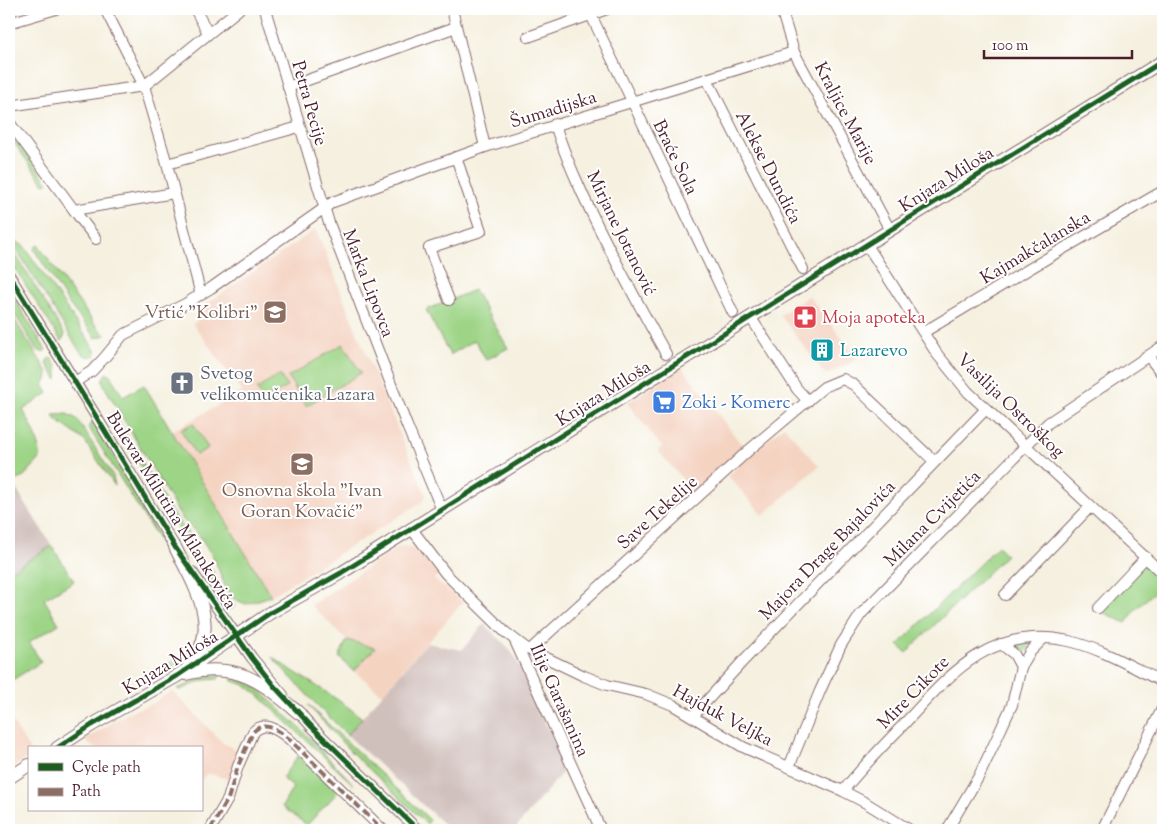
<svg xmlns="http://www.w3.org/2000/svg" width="1172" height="839" viewBox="0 0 1172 839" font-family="'Sorts Mill Goudy',serif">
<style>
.built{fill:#f4d3c1}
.industrial{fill:#d0c0bc}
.green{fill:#9dd486;stroke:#747a58}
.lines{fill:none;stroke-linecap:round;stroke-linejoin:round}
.minor-casing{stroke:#86686a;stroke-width:12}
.major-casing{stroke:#86686a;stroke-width:14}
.minor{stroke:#fff;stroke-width:10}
.major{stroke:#fff;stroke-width:12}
.quiet{stroke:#8d6e63;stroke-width:4;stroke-dasharray:8 4;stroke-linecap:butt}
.cycleway-casing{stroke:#fff;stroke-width:8}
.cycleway{stroke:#1b5e20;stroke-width:5}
.labels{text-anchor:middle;stroke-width:4;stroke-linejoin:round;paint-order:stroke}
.street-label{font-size:18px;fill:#4a1f2b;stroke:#fff}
.education-label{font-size:18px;fill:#785e54;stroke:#fff;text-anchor:end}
.health-label{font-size:18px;fill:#be3a42;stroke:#fff;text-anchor:start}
.culture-label{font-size:18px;fill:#0d838f;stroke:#fff;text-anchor:start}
.worship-label{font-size:18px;fill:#5b616d;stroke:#fff;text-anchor:start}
.shop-label{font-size:18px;fill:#366cbe;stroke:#fff;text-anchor:start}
</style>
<rect width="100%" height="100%" fill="#fff"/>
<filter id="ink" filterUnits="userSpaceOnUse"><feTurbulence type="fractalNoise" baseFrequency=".02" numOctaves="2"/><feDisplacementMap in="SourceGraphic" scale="10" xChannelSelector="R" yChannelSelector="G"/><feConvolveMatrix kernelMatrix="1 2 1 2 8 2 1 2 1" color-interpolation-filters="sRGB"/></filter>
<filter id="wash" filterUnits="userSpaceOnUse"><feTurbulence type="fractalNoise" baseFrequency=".0096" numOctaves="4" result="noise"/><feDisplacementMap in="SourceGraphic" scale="20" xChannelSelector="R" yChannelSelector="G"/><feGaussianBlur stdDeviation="1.12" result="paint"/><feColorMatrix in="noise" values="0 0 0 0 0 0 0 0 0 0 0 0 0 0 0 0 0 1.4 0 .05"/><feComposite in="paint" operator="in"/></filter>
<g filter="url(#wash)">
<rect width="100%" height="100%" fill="#f5f0df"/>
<!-- built -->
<g class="built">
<path d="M316,229L354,325L426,496L423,501L401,515L271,596L172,431L242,392L193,324L203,316L199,309Z"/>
<path d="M809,296L858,359L826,375L780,315Z"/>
<path d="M682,367L744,448L695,493L658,451L662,447L627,403Z"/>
<path d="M784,426L819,466L763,515L728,476L754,451Z"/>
<path d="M405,546L412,548L418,553L438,574L434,579L463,602L382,694L354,671L374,648L347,640L311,605L399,547Z"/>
<path d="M172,691L223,743L240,753L231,780L207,773L201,780V748H94L85,740L129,712L152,704Z"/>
<path d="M9,716L29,749V757L9,770Z"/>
</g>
<!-- industrial -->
<g class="industrial">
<path d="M9,478L52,546L9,572Z"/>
<path d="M484,624L506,645L515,657L566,768L514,830H450L347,735L427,643L462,650Z"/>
</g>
<!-- green -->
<g class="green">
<path d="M9,129L48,183L44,184L9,136Z"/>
<path d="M10,239L24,246L95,350L96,355C90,359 83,355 79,350Z"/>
<path d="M9,244L65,335L61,341L9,259Z"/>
<path d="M38,245L97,327L105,335L96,338L69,304L35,251L34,248Z"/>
<path d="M9,290L46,350L42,352L37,350L9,305Z"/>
<path d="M474,290L508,348L486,360L475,340L450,355L426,310Z"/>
<path d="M9,311L48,373L47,380L43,385L48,393L23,410C31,425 41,441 40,459L23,477L12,483L9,478Z"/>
<path d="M343,344L361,373L306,406L288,377Z"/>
<path d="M51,358L57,367V380L47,364V360Z"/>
<path d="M106,373L110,375L123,397L144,385L271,596L246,604L236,600L232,597L226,589L215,560L199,535L184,521L178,512L106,389L102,380Z"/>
<path d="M280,375L287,387L264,401L257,389Z"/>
<path d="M113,412L171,512L193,539L190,540L174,524L168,515L111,414Z"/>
<path d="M67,414L77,419L113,476L115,486L84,440L55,419L53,415Z"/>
<path d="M92,422L121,468L167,552H166L89,428V425Z"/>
<path d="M193,423L208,448L196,455L181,430Z"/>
<path d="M52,546L74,581L44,599L59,624L29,642L41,662L9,682V572Z"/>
<path d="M998,546L1006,555L906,653L898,645Z"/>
<path d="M1141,562L1163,584L1135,610L1126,623L1098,610Z"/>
<path d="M212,569L223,596L235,606L231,610L219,598L209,571Z"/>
<path d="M347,640L375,648L354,671L339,657Z"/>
<path d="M200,642L183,663L149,678V675L184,654L195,643Z"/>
<path d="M1020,643H1032L1022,657L1011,645Z"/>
<path d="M272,657C302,678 334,695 362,718L347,735L312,700Z"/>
<path d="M220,674L218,679L204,680L180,690L177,689L206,676Z"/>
<path d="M232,675L256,687L305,733L354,785L257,694L245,685L233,681Z"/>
<path d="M308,705L430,820L427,824L350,751Z"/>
<path d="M298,756L338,792L307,825L282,807L293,787L282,778Z"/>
</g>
</g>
<g filter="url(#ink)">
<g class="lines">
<!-- minor casing -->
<g class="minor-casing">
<g id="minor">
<path d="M105,9L144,86L167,164L201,295"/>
<path d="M195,9L208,33"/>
<path d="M265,9L329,223L407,426L442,510"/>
<path d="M452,9L485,147"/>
<path d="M781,9L794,52L890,230"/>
<path d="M591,15L733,313"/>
<path d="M9,23L56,9"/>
<path d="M528,37L607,9"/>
<path d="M707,79L803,269"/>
<path d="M288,87L456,27"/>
<path d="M9,106L144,86L239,9"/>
<path d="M9,122L74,210L174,193"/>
<path d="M555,124C562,149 573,172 583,195C608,249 637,302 666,354"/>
<path d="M167,164L299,127"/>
<path d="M74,210L96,239"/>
<path d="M867,245L937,354L968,392L1163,574"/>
<path d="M9,275L94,413L178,552"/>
<path d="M449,300L429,248L481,231L456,157"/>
<path d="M751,318L797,389L808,401"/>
<path d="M924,332L1061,250L1163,191"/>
<path d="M1148,356L1163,375"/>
<path d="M75,382L92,371L105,357L123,335L185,304L211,288L333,202L485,147L794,52"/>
<path d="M411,528L446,574L505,632L526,648L584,676L607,685L646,694L673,705L743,747L843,791L866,803L910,830"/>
<path d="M192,572L252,658L283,695"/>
<path d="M1005,595L1090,507"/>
<path d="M1098,608L1146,557"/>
<path d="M515,641L601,830"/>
<path d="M1001,644L1014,654L1021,667"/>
<path d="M530,650L749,450L824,387L843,379L854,385L934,461"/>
<path d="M296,709L312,727L418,830"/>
<path d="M693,716L744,660L986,409"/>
<path d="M789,767L820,691L841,645L861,614L1048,423L1163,346"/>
<path d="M843,791C862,767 884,745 905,723C951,673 992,624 1069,641C1100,648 1134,668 1163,682"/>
<path d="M210,830L228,799L238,766L253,732C264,720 278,730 288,738L383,830"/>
<path d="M947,830L979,776L996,740L1012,705L1021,667L1030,652L1044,638"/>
<path d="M1102,830L1163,707"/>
</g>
</g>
<!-- major casing -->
<g class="major-casing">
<g id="major">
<path d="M175,547C192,582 224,629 189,664"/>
<path d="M186,674C238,661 263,683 300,714"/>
<path d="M57,748L92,725L177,676L270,613L341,573L890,230L1163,61"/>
<path d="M9,778L29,765"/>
</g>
</g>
<!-- minor -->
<use href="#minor" class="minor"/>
<!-- major -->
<use href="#major" class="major"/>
<!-- quiet -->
<path class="quiet" d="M210,830L228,799L238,766L253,732C264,720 278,730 288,738L383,830"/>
<!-- cycleway casing -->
<g class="cycleway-casing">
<g id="cycleway">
<path d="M9,275L94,413L175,547L252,658L274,686L312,727L418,830"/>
<path d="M57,748L92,725L177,676L270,613L341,573L890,230L1163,61"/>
</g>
</g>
<!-- cycleway -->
<use href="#cycleway" class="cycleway"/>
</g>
</g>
<!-- icons -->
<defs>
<g id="school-square" transform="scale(1.25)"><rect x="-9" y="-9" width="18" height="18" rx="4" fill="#8d6e63" stroke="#fff"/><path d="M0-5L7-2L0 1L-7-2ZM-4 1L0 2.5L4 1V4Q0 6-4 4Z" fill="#fff"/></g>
<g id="pharmacy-square" transform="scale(1.25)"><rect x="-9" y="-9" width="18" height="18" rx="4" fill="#e0444e" stroke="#fff"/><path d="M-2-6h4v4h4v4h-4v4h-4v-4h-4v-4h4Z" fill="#fff"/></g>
<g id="building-square" transform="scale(1.25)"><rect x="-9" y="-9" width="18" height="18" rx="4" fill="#0f9aa8" stroke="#fff"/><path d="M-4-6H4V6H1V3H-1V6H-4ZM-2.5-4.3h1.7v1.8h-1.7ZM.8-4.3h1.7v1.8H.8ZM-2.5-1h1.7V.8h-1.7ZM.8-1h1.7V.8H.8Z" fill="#fff"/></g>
<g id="church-square" transform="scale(1.25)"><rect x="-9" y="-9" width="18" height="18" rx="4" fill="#6b7280" stroke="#fff"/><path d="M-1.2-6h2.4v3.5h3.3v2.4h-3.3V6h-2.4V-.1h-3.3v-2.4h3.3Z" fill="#fff"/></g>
<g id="supermarket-square" transform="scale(1.25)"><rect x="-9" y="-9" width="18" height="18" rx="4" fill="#3f7fe0" stroke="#fff"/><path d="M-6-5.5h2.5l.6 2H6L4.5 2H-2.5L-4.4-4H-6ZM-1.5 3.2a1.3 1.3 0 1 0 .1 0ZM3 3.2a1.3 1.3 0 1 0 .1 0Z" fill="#fff"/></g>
</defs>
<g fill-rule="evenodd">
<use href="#school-square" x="275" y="312"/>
<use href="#pharmacy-square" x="805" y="317"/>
<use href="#building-square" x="822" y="350"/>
<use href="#church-square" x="182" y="383"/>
<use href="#supermarket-square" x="664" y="402"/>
<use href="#school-square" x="302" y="464"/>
</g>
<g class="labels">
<!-- street labels -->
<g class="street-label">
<text transform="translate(310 103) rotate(74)" y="6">Petra Pecije</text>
<text transform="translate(553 109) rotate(-17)" y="6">Šumadijska</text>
<text transform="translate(846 113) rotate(62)" y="6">Kraljice Marije</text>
<text transform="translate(676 157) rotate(64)" y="6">Braće Sola</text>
<text transform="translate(769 167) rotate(63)" y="6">Alekse Dundića</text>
<text transform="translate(946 179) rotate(-32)" y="6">Knjaza Miloša</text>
<text transform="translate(622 233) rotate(64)" y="6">Mirjane Jotanović</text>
<text transform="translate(1035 247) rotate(-31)" y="6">Kajmakčalanska</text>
<text transform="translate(369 283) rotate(69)" y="6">Marka Lipovca</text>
<text transform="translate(603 393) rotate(-32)" y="6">Knjaza Miloša</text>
<text transform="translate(1011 405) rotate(44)" y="6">Vasilija Ostroškog</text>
<text transform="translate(172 510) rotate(58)" y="6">Bulevar Milutina Milankovića</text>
<text transform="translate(657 512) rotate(-42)" y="6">Save Tekelije</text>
<text transform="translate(932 518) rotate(-45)" y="6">Milana Cvijetića</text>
<text transform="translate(827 550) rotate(-46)" y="6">Majora Drage Bajalovića</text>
<text transform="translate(170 662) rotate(-31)" y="6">Knjaza Miloša</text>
<text transform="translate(913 692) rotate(-46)" y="6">Mire Cikote</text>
<text transform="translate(560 700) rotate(66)" y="6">Ilije Garašanina</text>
<text transform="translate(723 715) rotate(28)" y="6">Hajduk Veljka</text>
</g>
<!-- education labels -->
<g class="education-label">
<text x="258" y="318">Vrtić "Kolibri"</text>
<text x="302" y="496" text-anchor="middle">Osnovna škola "Ivan<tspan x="302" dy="21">Goran Kovačić"</tspan></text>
</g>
<!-- health labels -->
<g class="health-label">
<text x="822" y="323">Moja apoteka</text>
</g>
<!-- culture labels -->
<g class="culture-label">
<text x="840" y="356">Lazarevo</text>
</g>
<!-- worship labels -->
<g class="worship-label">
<text x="200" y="379">Svetog<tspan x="200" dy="21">velikomučenika Lazara</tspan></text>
</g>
<!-- shop labels -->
<g class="shop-label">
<text x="682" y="408">Zoki - Komerc</text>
</g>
</g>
<!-- margin -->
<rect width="1172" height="839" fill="none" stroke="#fff" stroke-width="30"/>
<!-- legend -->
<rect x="28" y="746" width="175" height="65" fill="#ffffff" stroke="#b7a5aa"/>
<rect x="38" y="763" width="25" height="8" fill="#1b5e20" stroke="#b7a5aa"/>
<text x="72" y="772" font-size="15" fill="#4a1f2b">Cycle path</text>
<rect x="38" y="788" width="25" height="8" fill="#8d6e63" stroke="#b7a5aa"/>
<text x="72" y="796" font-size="15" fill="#4a1f2b">Path</text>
<!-- scale -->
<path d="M984 50v8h148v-8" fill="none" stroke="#4a1f2b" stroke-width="2.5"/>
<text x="992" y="50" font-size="15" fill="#4a1f2b" stroke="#ffffff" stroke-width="4" paint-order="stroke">100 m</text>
</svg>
